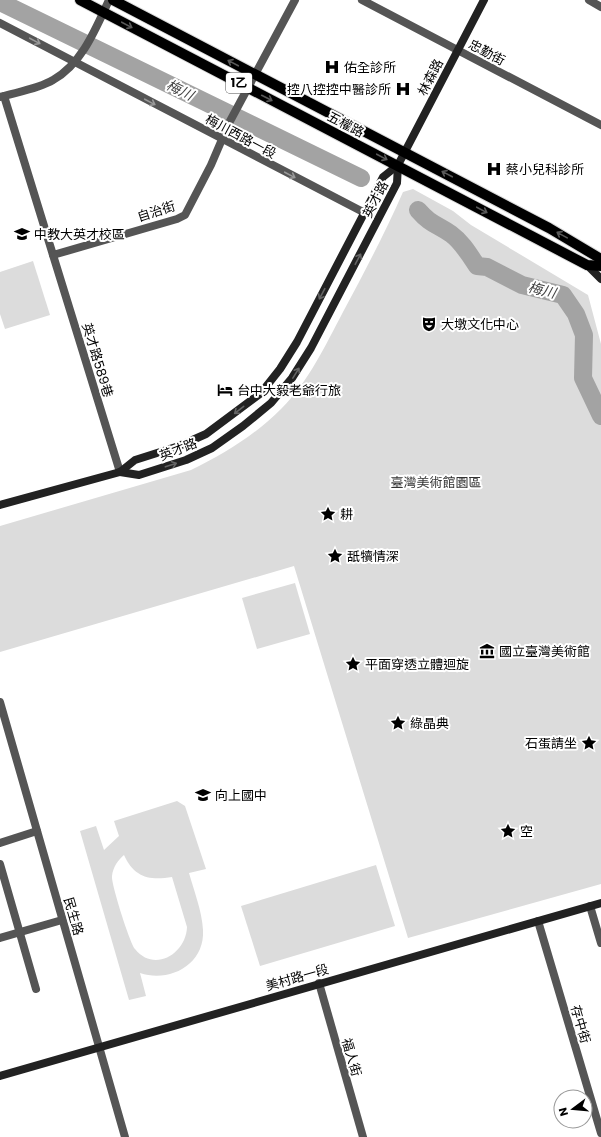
<svg xmlns="http://www.w3.org/2000/svg" width="601" height="1137" viewBox="0 0 601 1137" font-family="Poppins,'Noto Sans TC',sans-serif">
<style>
.green{fill:#dcdcdc;fill-rule:evenodd}
.lines{fill:none;stroke-linecap:round;stroke-linejoin:round}
.river{stroke:#a3a3a3;stroke-width:18}
.primary-casing{stroke:#dbdbdb;stroke-width:12}
.street{stroke:#555;stroke-width:8}
.secondary{stroke:#222;stroke-width:8}
.primary{stroke:#000;stroke-width:10}
.oneway{stroke:#595959}
.oneway2{stroke:#999}
.oneway3{stroke:#646464}
.labels{text-anchor:middle;stroke-width:4;stroke-linejoin:round;paint-order:stroke}
.shield{fill:#fff;stroke:#4c4c4c;stroke-width:1}
.shield-label{font-size:12px;font-weight:bold;fill:#000}
.street-label{font-size:13px;fill:#000;stroke:#fff}
.poi-label{font-size:13px;fill:#000;stroke:#fff;text-anchor:start}
.park-label{font-size:13px;fill:#333;stroke:#fff}
.water-label{font-size:14px;font-style:italic;fill:#444;stroke:#fff}
</style>
<rect width="100%" height="100%" fill="#fff"/>
<!-- green -->
<g class="green">
<path d="M413,189L453,211L471,225L588,295L601,344V884L408,938L294,566L0,652V526L191,470C224,454 255,435 281,409C309,381 325,346 343,312C364,273 385,233 403,192Z"/>
<path d="M33,261L50,315L5,329L0,314V272Z"/>
<path d="M295,583L310,634L257,649L242,598Z"/>
<path d="M177,801L185,806L206,869L189,873C194,891 202,911 203,930C205,965 169,983 140,973L146,996L129,1000L80,831L96,826L104,850L119,836L114,821ZM124,855C134,877 149,881 172,877L187,927C186,954 154,973 135,949C130,943 111,884 112,876C113,867 118,860 124,855Z"/>
<path d="M376,865L395,926L260,966L241,906Z"/>
</g>
<g class="lines">
<!-- river -->
<g class="river">
<path d="M0,2L361,178"/>
<path d="M418,210C431,225 437,224 451,234C462,242 469,254 477,266L487,267L522,285L563,295L576,314L584,335L583,378L601,416"/>
</g>
<!-- primary casing -->
<g class="primary-casing">
<g id="primary">
<path d="M80,0L587,265L601,266"/>
<path d="M113,0L549,228L601,259"/>
</g>
</g>
<!-- street -->
<g class="street">
<path d="M362,0L601,125"/>
<path d="M589,0L601,7"/>
<path d="M0,23L365,213"/>
<path d="M4,96L53,255L177,219L185,215L211,165L229,123L295,0"/>
<path d="M0,97C17,92 38,89 53,80C82,64 96,28 109,0"/>
<path d="M53,255L120,472"/>
<path d="M0,702L125,1137"/>
<path d="M0,843L37,831"/>
<path d="M0,864L36,989"/>
<path d="M590,906L601,943"/>
<path d="M538,921L601,1133"/>
<path d="M0,938L62,920"/>
<path d="M319,983L363,1137"/>
</g>
<!-- secondary -->
<g class="secondary">
<path d="M587,265L601,279"/>
<path d="M120,472L139,475L186,460L212,448L243,426L271,403L292,378L311,348L397,183L398,165"/>
<path d="M0,505L120,472L135,460L179,446L206,434L261,393L280,369L297,342L383,177L398,165L484,0"/>
<path d="M0,1076L601,903"/>
</g>
<!-- primary -->
<use href="#primary" class="primary"/>
</g>
<!-- one-way arrows -->
<defs><path id="oneway-shaft" d="M-6 0H5M1.5-3L5.5 0L1.5 3" fill="none" stroke-width="1.6" stroke-linecap="round" stroke-linejoin="round"/></defs>
<g class="oneway">
<use href="#oneway-shaft" transform="translate(127 25) rotate(28)"/>
<use href="#oneway-shaft" transform="translate(233 63) rotate(-152)"/>
<use href="#oneway-shaft" transform="translate(267 98) rotate(27)"/>
<use href="#oneway-shaft" transform="translate(382 157) rotate(28)"/>
<use href="#oneway-shaft" transform="translate(447 174) rotate(-152)"/>
<use href="#oneway-shaft" transform="translate(482 210) rotate(28)"/>
<use href="#oneway-shaft" transform="translate(562 235) rotate(-151)"/>
</g>
<g class="oneway2">
<use href="#oneway-shaft" transform="translate(35 41) rotate(28)"/>
<use href="#oneway-shaft" transform="translate(150 102) rotate(28)"/>
<use href="#oneway-shaft" transform="translate(290 175) rotate(28)"/>
</g>
<g class="oneway3">
<use href="#oneway-shaft" transform="translate(358 259) rotate(-62)"/>
<use href="#oneway-shaft" transform="translate(322 294) rotate(118)"/>
<use href="#oneway-shaft" transform="translate(296 373) rotate(-58)"/>
<use href="#oneway-shaft" transform="translate(239 410) rotate(142)"/>
<use href="#oneway-shaft" transform="translate(171 465) rotate(-18)"/>
</g>
<!-- icons -->
<defs>
<g id="hospital-bare" transform="scale(1.2)"><path d="M-5-5h3v3.5h4V-5h3V5h-3V1.5h-4V5h-3Z" fill="#000" stroke="#fff" stroke-width="2.5" paint-order="stroke"/></g>
<g id="university-bare" transform="scale(1.2)"><path d="M0-5L7-2L0 1L-7-2ZM-4 1L0 2.5L4 1V4Q0 6-4 4Z" fill="#000" stroke="#fff" stroke-width="2.5" paint-order="stroke"/></g>
<g id="theatre-bare" transform="scale(1.2)"><path d="M-5-5.5Q0-4 5-5.5V0Q5 5 0 6Q-5 5-5 0ZM-3.3-2.5H-1v1.5H-3.3ZM1-2.5H3.3v1.5H1ZM-2.8 1Q0 5.5 2.8 1Z" fill="#000" stroke="#fff" stroke-width="2.5" paint-order="stroke"/></g>
<g id="hotel-bare" transform="scale(1.2)"><path d="M-6-4.5h1.5V1H6V5H4.5V3h-9V5H-6ZM-4 0a1.8 1.8 0 1 1 3.6 0ZM.5 0V-2.5h3Q6-2.5 6 0Z" fill="#000" stroke="#fff" stroke-width="2.5" paint-order="stroke"/></g>
<g id="sight-bare" transform="scale(1.2)"><path d="M0-6L1.8-2.2L6-1.7L2.9 1.2L3.7 5.4L0 3.3L-3.7 5.4L-2.9 1.2L-6-1.7L-1.8-2.2Z" fill="#000" stroke="#fff" stroke-width="2.5" paint-order="stroke"/></g>
<g id="museum-bare" transform="scale(1.2)"><path d="M0-6L6-3V-2H-6V-3ZM-5-1h2V3h-2ZM-1-1h2V3h-2ZM3-1h2V3H3ZM-6 4H6V6H-6Z" fill="#000" stroke="#fff" stroke-width="2.5" paint-order="stroke"/></g>
<g id="school-bare" transform="scale(1.2)"><path d="M0-5L7-2L0 1L-7-2ZM-4 1L0 2.5L4 1V4Q0 6-4 4Z" fill="#000" stroke="#fff" stroke-width="2.5" paint-order="stroke"/></g>
</defs>
<g fill-rule="evenodd">
<use href="#hospital-bare" x="332" y="67"/>
<use href="#hospital-bare" x="403" y="89"/>
<use href="#hospital-bare" x="494" y="169"/>
<use href="#university-bare" x="22" y="234"/>
<use href="#theatre-bare" x="429" y="324"/>
<use href="#hotel-bare" x="225" y="390"/>
<use href="#sight-bare" x="328" y="514"/>
<use href="#sight-bare" x="335" y="556"/>
<use href="#museum-bare" x="487" y="651"/>
<use href="#sight-bare" x="353" y="664"/>
<use href="#sight-bare" x="398" y="723"/>
<use href="#sight-bare" x="589" y="743"/>
<use href="#school-bare" x="203" y="795"/>
<use href="#sight-bare" x="508" y="831"/>
</g>
<g class="labels">
<!-- shield labels -->
<rect class="shield" x="226" y="73" width="26" height="20" rx="3"/>
<g class="shield-label">
<text x="239" y="87">1乙</text>
</g>
<!-- street labels -->
<g class="street-label">
<text transform="translate(487 52) rotate(28)" y="5">忠勤街</text>
<text transform="translate(430 77) rotate(-63)" y="5">林森路</text>
<text transform="translate(346 124) rotate(27)" y="5">五權路</text>
<text transform="translate(241 136) rotate(28)" y="5">梅川西路一段</text>
<text transform="translate(375 199) rotate(-63)" y="5">英才路</text>
<text transform="translate(156 211) rotate(-18)" y="5">自治街</text>
<text transform="translate(98 360) rotate(73)" y="5">英才路589巷</text>
<text transform="translate(178 449) rotate(-21)" y="5">英才路</text>
<text transform="translate(74 916) rotate(74)" y="5">民生路</text>
<text transform="translate(297 977) rotate(-16)" y="5">美村路一段</text>
<text transform="translate(581 1024) rotate(74)" y="5">存中街</text>
<text transform="translate(352 1057) rotate(74)" y="5">福人街</text>
</g>
<!-- poi labels -->
<g class="poi-label">
<text x="344" y="72">佑全診所</text>
<text x="391" y="94" text-anchor="end">控八控控中醫診所</text>
<text x="506" y="174">蔡小兒科診所</text>
<text x="34" y="239">中教大英才校區</text>
<text x="441" y="329">大墩文化中心</text>
<text x="237" y="395">台中大毅老爺行旅</text>
<text x="340" y="519">耕</text>
<text x="347" y="561">舐犢情深</text>
<text x="499" y="656">國立臺灣美術館</text>
<text x="365" y="669">平面穿透立體迴旋</text>
<text x="410" y="728">綠晶典</text>
<text x="577" y="748" text-anchor="end">石蛋請坐</text>
<text x="215" y="800">向上國中</text>
<text x="520" y="836">空</text>
</g>
<!-- park labels -->
<g class="park-label">
<text x="436" y="487">臺灣美術館園區</text>
</g>
<!-- water labels -->
<g class="water-label">
<text transform="translate(180 90) rotate(26)" y="5">梅川</text>
<text transform="translate(542 290) rotate(14)" y="5">梅川</text>
</g>
</g>
<!-- north arrow -->
<g transform="translate(573 1109) rotate(254)"><circle r="19" fill="#ffffff" stroke="#999999"/>
<path d="M0-3L7 15L0 10L-7 15Z" fill="#000000"/>
<text y="-6" font-size="11" font-weight="bold" text-anchor="middle" fill="#000000">N</text>
</g>
</svg>
